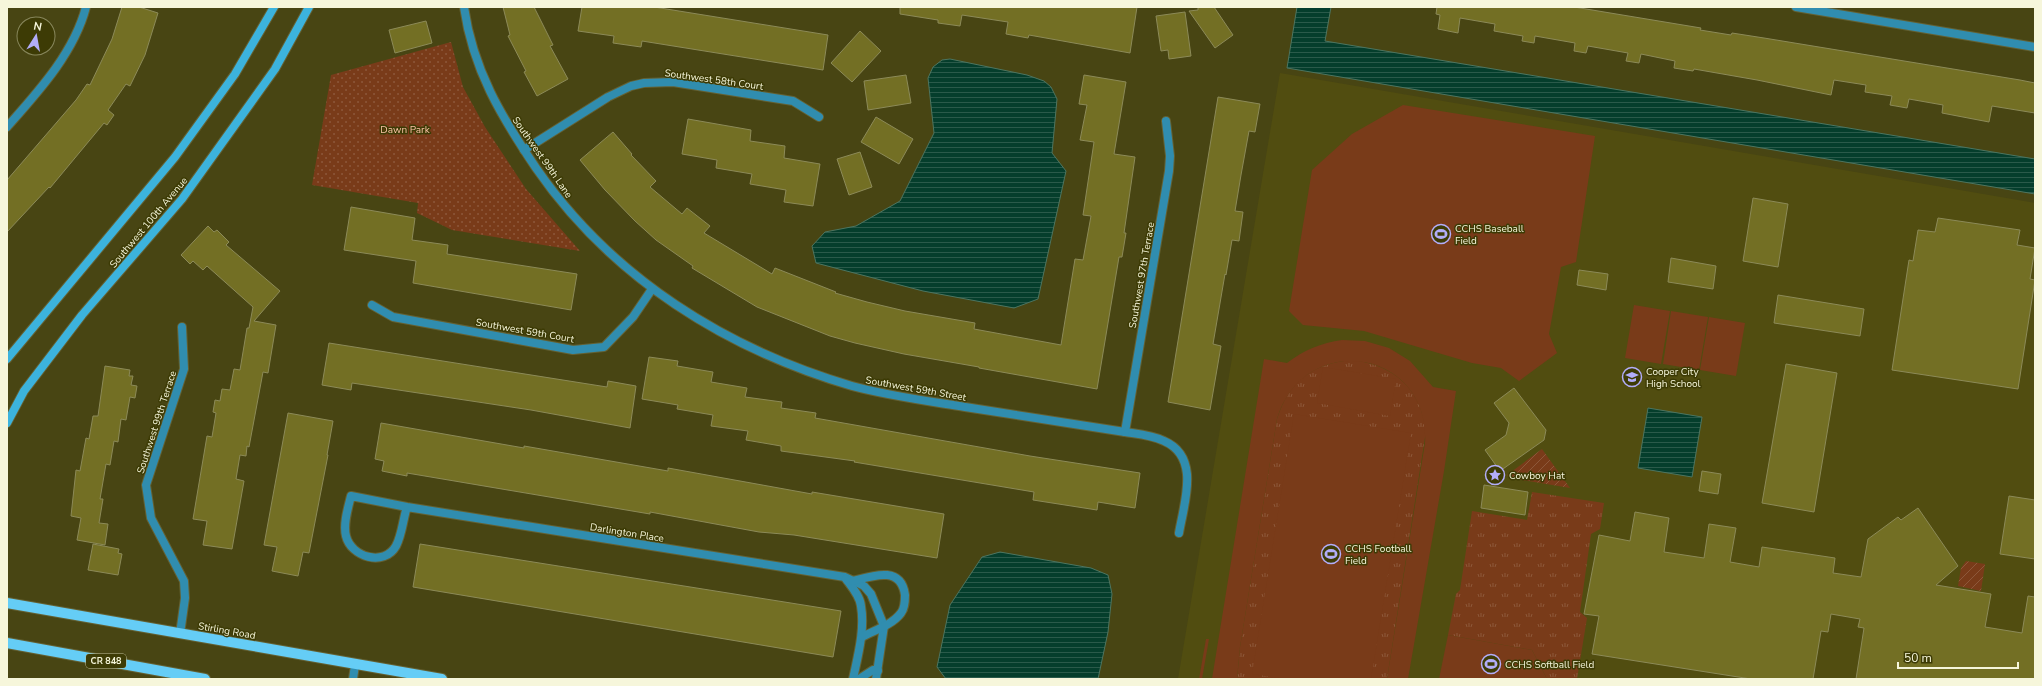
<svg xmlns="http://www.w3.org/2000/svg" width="2042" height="686" viewBox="0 0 2042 686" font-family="'Nunito Sans',sans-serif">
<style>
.built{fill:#514d10}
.grass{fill:url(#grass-tufts)}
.park{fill:url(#park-dots)}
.garden{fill:url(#garden-furrows)}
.pitch{fill:#793b19}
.water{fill:url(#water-rules);stroke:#4d7560}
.building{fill:#736f24;stroke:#8c8a58}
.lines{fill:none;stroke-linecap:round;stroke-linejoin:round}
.street-casing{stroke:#646133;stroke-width:10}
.secondary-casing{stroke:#646133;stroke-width:10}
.primary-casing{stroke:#646133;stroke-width:12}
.street{stroke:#308daf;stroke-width:8}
.secondary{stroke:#3cb3dd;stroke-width:8}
.primary{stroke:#65cdf6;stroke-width:10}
.labels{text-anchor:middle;stroke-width:3;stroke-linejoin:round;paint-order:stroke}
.shield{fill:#3d3b05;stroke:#bebe9b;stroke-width:1}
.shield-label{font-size:9px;font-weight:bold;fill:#f6f6db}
.street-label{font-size:10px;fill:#f6f6db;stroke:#3d3b05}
.park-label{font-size:10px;fill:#fdc3a8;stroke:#3d3b05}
.poi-label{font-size:10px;fill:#f6f6db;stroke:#3d3b05;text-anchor:start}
</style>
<defs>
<pattern id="grass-tufts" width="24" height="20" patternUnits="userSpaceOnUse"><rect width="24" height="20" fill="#793b19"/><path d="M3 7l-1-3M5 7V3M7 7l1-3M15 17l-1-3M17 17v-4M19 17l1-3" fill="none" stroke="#8d583a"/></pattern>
<pattern id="park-dots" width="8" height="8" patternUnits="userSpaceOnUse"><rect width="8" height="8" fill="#793b19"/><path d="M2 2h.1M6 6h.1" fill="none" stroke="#8d583a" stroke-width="1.8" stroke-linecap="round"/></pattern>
<pattern id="garden-furrows" width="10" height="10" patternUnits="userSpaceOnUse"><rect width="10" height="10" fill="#793b19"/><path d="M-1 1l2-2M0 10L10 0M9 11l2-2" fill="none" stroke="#8d583a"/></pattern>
<pattern id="water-rules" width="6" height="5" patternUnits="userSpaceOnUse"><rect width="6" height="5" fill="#053e2c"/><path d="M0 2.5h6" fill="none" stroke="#2a5a4a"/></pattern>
</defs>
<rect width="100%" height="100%" fill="#484513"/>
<!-- built -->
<path class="built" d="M1280,73L2035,203V679H1178Z"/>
<!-- grass -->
<g class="grass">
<path d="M1353,360C1395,366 1420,388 1426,431L1387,679H1237L1240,647L1277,419C1289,380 1314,363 1353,360Z"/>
<path d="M1532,492L1604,503L1600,529L1591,534L1580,612L1587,618L1577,679H1547L1532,650L1448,635L1456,594L1460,590L1472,511L1527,520Z"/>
</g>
<!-- park -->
<path class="park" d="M451,42L463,87L485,127L526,189L580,251L452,230L417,213L418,203L312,185L331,75Z"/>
<!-- garden -->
<g class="garden">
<path d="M1542,449L1570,488L1510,478L1507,475Z"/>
<path d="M1966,561L1985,564L1981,591L1958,586L1961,568Z"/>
</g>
<!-- pitch -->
<g class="pitch">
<path d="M1403,105L1595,136L1576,262L1561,267L1549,334L1557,353L1519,381L1501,368L1472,363L1364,331L1303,325L1289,311L1312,170L1352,134Z"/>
<path d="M1634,305L1670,311L1661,364L1625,358Z"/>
<path d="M1671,311L1708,317L1699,370L1663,364Z"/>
<path d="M1709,317L1745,323L1736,376L1700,370Z"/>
<path d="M1342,340L1365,341L1389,348L1410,361L1433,387L1456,391L1444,471L1408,679H1387L1425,443C1430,349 1304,329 1277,419L1240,647L1237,679H1212L1264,359L1287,363C1304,350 1321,343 1342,340Z"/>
<path d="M1323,367L1396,379L1390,416L1317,403Z"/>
<path d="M1294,414L1411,433L1371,679H1285L1252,674Z"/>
<path d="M1448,635L1532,650L1547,679H1439Z"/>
<path d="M1206,639H1209L1202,679H1199Z"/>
</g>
<!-- water -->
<g class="water">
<path d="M1297,7H1331L1325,41L2035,159V194L1287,68Z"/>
<path d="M950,59L1027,75L1044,81L1051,87L1057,99L1052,153L1066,171L1038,299L1014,308L923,291L816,263L812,246L825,232L856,226L900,201L934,133L928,78L933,67L942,60Z"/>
<path d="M1648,408L1702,417L1692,477L1638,468Z"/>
<path d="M1000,552L1091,568L1108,575L1112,594L1108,632L1098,679H946L937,667L950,605L982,557Z"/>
</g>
<!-- building -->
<g class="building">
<path d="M122,7H139L158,13L145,55L130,86L126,84L108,110L114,115L107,125L104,123L50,188L49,187L7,232V180L76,100L87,84L90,85L112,39Z"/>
<path d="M503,7H534L553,45L550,46L568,79L537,96L524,72L526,71L508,36L510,35Z"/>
<path d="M582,7H654L828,35L823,70L642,41L641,47L613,43L614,36L578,31Z"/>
<path d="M900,7H1137L1130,53L1029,35L1028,38L1006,34L1008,22L962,15L960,26L938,23V20L900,14Z"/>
<path d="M1198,7H1214L1233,35L1215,48L1189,11L1198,10Z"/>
<path d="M1437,7H1574L1701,28L1700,30L1731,35L1732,33L1764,38L2020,80L2035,83V113L1992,106L1989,122L1942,113L1943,105L1909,99L1907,108L1890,105L1892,96L1865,92L1866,85L1834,80L1831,95L1757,80L1694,69L1693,71L1674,68L1675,61L1641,54L1639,63L1626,61L1628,53L1588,46L1586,53L1574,51L1575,43L1535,36L1534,43L1522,41L1523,36L1494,31L1495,24L1460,18L1458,33L1438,29L1440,15L1436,14Z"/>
<path d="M1185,12L1191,56L1169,59L1168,50L1161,51L1156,16Z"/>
<path d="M426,21L432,43L395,53L389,30Z"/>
<path d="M860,31L881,51L852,82L831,63Z"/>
<path d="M906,75L911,103L868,110L864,81Z"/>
<path d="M1084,75L1126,82L1114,154L1135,157L1124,233H1126L1122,257H1119L1097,389L979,368V367L904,354L855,343L830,336L757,307L692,268L693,266L656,240L635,221L605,190L580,160L613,132L632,154L631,155L656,181L650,187L682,214L687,208L710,226L704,233L772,274L775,268L836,292L835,293L867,302L905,311L975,323L974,329L1061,345L1075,259L1083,260L1091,216L1083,215L1094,142L1080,140L1087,105L1079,104Z"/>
<path d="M1218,97L1260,104L1255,132L1249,131L1241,175L1235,211L1243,212L1239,241L1232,240L1226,275L1225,274L1213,344L1221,346L1210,410L1168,402Z"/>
<path d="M876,117L913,139L899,164L861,142Z"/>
<path d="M688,119L751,130L750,141L785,146L784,158L820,164L813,206L784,202L786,190L750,184L752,174L716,168L717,160L682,154Z"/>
<path d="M860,152L872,187L849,195L837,159Z"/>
<path d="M1753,198L1788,204L1778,267L1743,261Z"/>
<path d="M351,207L415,218L412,240L448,245L447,254L577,274L571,310L413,283L416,261L344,250Z"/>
<path d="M1938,218L2020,230L2017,245L2035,248L2030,279L2035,280L2018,389L1892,370L1909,260L1913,261L1918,230L1935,232Z"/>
<path d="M208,226L214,232L217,230L229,242L226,245L280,291L254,321L276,325L268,373L263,372L249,447L247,446L246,456L240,455L236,479L244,481L232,549L203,545L207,521L193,519L207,436L212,437L216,413L213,412L215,400L220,401L222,389L230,390L234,369L240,370L247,328H249L253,307L207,266L203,270L193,261L190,264L181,255Z"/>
<path d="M1671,258L1716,266L1713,289L1668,282Z"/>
<path d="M1579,270L1608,274L1606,290L1577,285Z"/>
<path d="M1778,295L1864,309L1860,336L1774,323Z"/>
<path d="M329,343L607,387L608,381L636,386L630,428L531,410L352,383L351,390L322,385Z"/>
<path d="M649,357L678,361L677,366L713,372L711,382L747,388L745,397L782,402L781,408L816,413L815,418L1030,456L1140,473L1135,508L1098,502L1097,510L1033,500L1034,492L854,462L855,461L781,451V446L746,440L748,431L711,426L713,415L677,409L678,405L642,399Z"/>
<path d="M1786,364L1837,373L1814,512L1762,503Z"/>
<path d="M105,366L130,370L129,376H133L131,385L137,386L135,398L130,397L126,420L121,419L118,442L114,441L110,465L106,464L100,499H103L99,523L108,524L105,545L77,540L81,518L71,516L76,470L80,471L86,438L89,439L93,416H98Z"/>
<path d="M1514,388L1546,430L1544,440L1500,471L1485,450L1506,435L1509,423L1494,403Z"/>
<path d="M288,413L333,421L327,455H328L309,553L303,552L298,576L272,571L277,547L264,545Z"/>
<path d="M381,423L524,448V446L668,471V468L812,494V492L944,514L937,558L794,535L759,532L650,512V514L407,473V476L382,471L384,461L375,459Z"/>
<path d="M1702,471L1721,474L1718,494L1699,491Z"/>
<path d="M1484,485L1528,492L1525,515L1481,508Z"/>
<path d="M2009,496L2035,500V559L2000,554Z"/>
<path d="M1918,508L1958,566L1936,585L1991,594L1985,627L2022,633L2028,596L2035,597V679H1856L1864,628L1858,627L1860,619L1831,614L1828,632L1821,631L1813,679H1751L1592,654L1599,616L1584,614L1599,535L1630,541L1635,512L1669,518L1664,552L1704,558L1709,524L1736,528L1730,562L1759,567L1762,547L1835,558L1833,573L1861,577L1868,539L1898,517L1901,520Z"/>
<path d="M93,544L119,549L118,553L122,554L118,575L88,570Z"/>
<path d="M420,544L841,611L833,657L413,587Z"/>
</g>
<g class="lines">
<!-- street casing -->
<g class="street-casing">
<g id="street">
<path d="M464,7C473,70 501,116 536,168C612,278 726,349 852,386C889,396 928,401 965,407C1019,415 1072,424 1125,432C1138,434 1152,435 1164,441C1201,457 1184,503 1179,533"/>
<path d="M1796,7L2035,47"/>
<path d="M7,127C38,92 74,53 86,7"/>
<path d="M524,150L608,97L631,86L644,83L673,82L793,101L819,117"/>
<path d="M372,305L393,317L573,350L604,347L633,317L652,289"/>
<path d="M1125,432L1169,171L1170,156L1166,121"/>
<path d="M407,507C403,519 402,535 396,546C384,567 351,557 346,536C343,524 348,508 351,496L407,507L845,577L864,586L871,594L884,626L876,679"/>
<path d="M846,579C852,587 860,596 861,606C865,630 858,655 853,679"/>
<path d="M853,581C872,576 901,565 905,595C905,601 905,608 901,613C892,625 875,630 862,637"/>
<path d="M180,634L185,598L184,581L151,518L146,485L184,369L182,327"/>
<path d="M353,679L355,665"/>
<path d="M859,679L873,670L878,671"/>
</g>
</g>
<!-- secondary casing -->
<g class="secondary-casing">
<g id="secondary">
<path d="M7,359L175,157L235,74L274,7"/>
<path d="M7,423L24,391L82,315L182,199L275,69L309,7"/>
</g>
</g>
<!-- primary casing -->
<g class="primary-casing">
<g id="primary">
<path d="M7,603L442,679"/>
<path d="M7,643L205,679"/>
</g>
</g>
<!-- street -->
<use href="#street" class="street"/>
<!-- secondary -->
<use href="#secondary" class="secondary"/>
<!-- primary -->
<use href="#primary" class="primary"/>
</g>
<!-- icons -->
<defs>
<g id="stadium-ring" transform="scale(1)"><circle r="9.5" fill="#3d3b05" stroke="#b2adf9" stroke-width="1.5"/><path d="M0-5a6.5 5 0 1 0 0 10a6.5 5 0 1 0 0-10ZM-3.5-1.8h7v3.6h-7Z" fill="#b2adf9"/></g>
<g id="school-ring" transform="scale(1)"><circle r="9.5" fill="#3d3b05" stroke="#b2adf9" stroke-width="1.5"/><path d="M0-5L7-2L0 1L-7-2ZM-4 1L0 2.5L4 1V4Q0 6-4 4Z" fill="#b2adf9"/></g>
<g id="sight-ring" transform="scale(1)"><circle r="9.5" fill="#3d3b05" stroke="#b2adf9" stroke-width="1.5"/><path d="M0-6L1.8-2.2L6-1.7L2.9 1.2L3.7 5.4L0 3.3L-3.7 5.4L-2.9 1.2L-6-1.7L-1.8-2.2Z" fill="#b2adf9"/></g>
</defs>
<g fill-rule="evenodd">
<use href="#stadium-ring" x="1441" y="234"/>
<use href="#school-ring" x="1632" y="377"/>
<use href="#sight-ring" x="1495" y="475"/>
<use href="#stadium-ring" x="1331" y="554"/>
<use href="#stadium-ring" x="1491" y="664"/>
</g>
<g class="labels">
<!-- shield labels -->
<rect class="shield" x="86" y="654" width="40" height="14" rx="3"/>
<g class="shield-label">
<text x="106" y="664">CR 848</text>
</g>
<!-- street labels -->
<g class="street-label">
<text transform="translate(714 79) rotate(8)" y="4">Southwest 58th Court</text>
<text transform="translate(543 157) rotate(55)" y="4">Southwest 99th Lane</text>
<text transform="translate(148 222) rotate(-50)" y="4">Southwest 100th Avenue</text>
<text transform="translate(1141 275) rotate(-80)" y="4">Southwest 97th Terrace</text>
<text transform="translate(525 330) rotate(10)" y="4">Southwest 59th Court</text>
<text transform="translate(916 388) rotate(10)" y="4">Southwest 59th Street</text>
<text transform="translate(156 422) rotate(-72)" y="4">Southwest 99th Terrace</text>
<text transform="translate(627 532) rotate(9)" y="4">Darlington Place</text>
<text transform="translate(227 630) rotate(10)" y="4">Stirling Road</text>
</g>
<!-- park labels -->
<g class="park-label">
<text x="405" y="133">Dawn Park</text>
</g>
<!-- poi labels -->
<g class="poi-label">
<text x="1455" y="232">CCHS Baseball<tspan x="1455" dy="12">Field</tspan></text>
<text x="1646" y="375">Cooper City<tspan x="1646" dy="12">High School</tspan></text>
<text x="1509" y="479">Cowboy Hat</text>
<text x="1345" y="552">CCHS Football<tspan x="1345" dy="12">Field</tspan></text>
<text x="1505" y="668">CCHS Softball Field</text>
</g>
</g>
<!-- border -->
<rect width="2042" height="686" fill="none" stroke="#f6f6db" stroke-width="16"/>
<!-- north arrow -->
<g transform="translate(36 36) rotate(11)"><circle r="19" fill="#3d3b05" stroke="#87865b"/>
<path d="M0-3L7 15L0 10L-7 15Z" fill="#b2adf9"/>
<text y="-6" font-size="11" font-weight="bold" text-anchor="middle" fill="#f6f6db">N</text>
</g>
<!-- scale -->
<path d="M1898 662v6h120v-6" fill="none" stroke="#f6f6db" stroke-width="2"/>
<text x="1904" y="662" font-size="12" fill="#f6f6db" stroke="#3d3b05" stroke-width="3" paint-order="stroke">50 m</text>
</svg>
